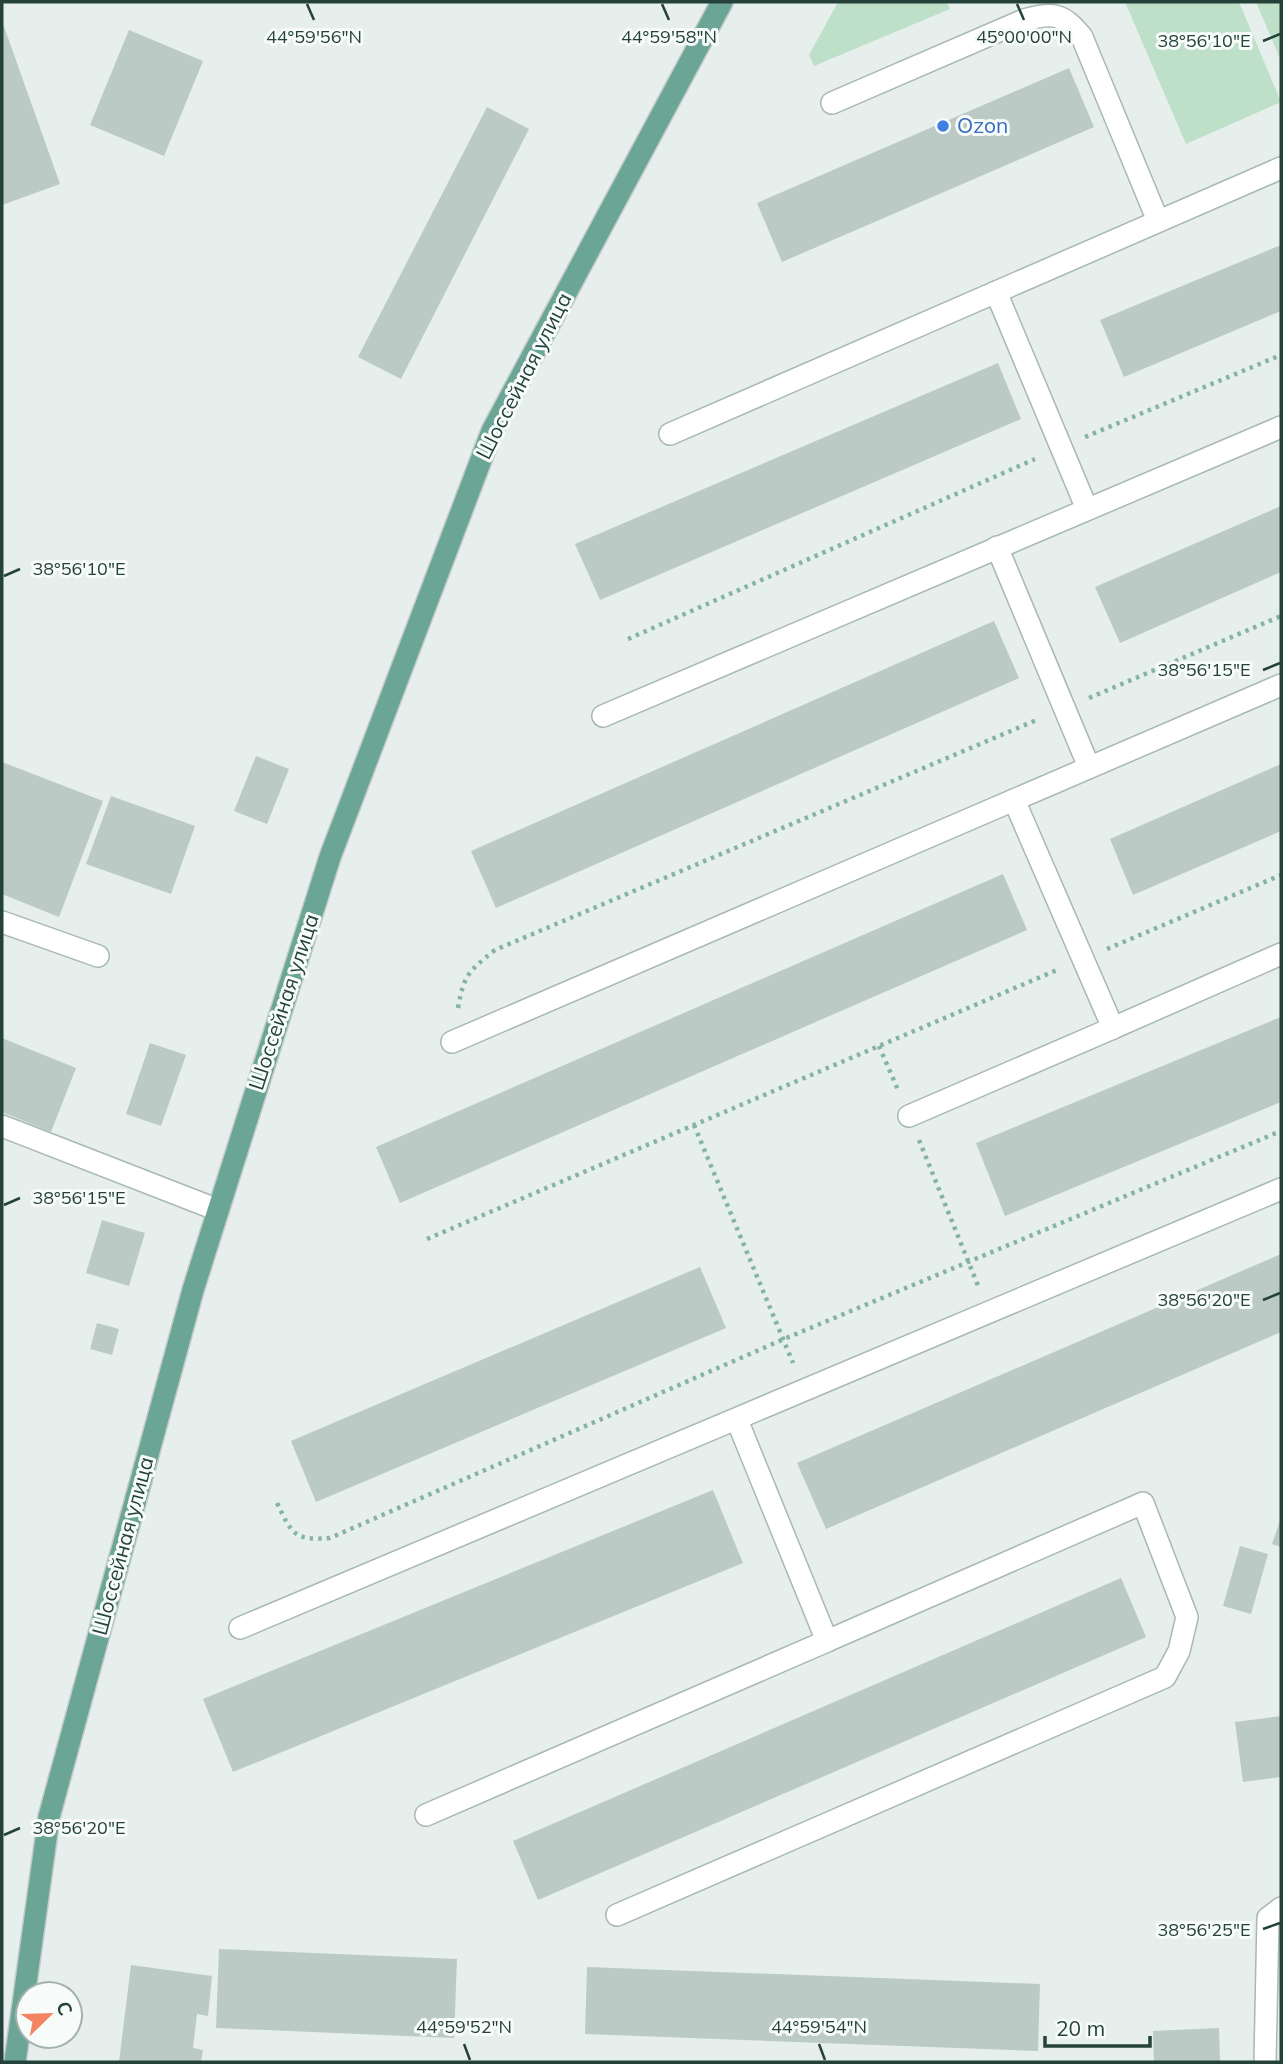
<svg xmlns="http://www.w3.org/2000/svg" width="1283" height="2064" viewBox="0 0 1283 2064" font-family="Mulish,sans-serif">
<style>
.green{fill:#bfe0c8}
.building{fill:#bbcac4}
.lines{fill:none;stroke-linecap:round;stroke-linejoin:round}
.minor-casing{stroke:#a8b8b2;stroke-width:24}
.major-casing{stroke:#c2cac8;stroke-width:24}
.path{stroke:#86b3a5;stroke-width:4.5;stroke-dasharray:3.5 5;stroke-linecap:butt}
.minor{stroke:#fff;stroke-width:21}
.major{stroke:#6aa596;stroke-width:21}
.ticks{fill:none;stroke:#24423a;stroke-width:2.5}
.shop-dot{fill:#3f7fe0;stroke:#f7fbf9;stroke-width:2.5}
.labels{text-anchor:middle;stroke-width:6;stroke-linejoin:round;paint-order:stroke}
.shop-label{font-size:21px;fill:#366cbe;stroke:#f7fbf9;text-anchor:start}
.street-label{font-size:21px;fill:#24423a;stroke:#f7fbf9}
.ticks-label{font-size:18px;text-anchor:middle;fill:#24423a;stroke:#f7fbf9;stroke-width:6;stroke-linejoin:round;paint-order:stroke}
</style>
<rect width="100%" height="100%" fill="#e6efeb"/>
<!-- green -->
<g class="green">
<path d="M838,2H947L950,9L814,66L809,55Z"/>
<path d="M1125,2H1239L1281,102L1186,144Z"/>
<path d="M1256,2H1281V61Z"/>
</g>
<!-- building -->
<g class="building">
<path d="M2,21L60,184L2,205Z"/>
<path d="M129,30L203,61L164,156L90,125Z"/>
<path d="M1069,68L1094,127L782,262L757,203Z"/>
<path d="M487,107L529,129L401,379L358,357Z"/>
<path d="M1281,245V311L1124,377L1100,320Z"/>
<path d="M998,363L1021,419L600,600L575,544Z"/>
<path d="M1281,506V572L1120,643L1095,587Z"/>
<path d="M994,621L1019,678L496,908L471,851Z"/>
<path d="M256,756L289,769L267,824L234,811Z"/>
<path d="M2,762L103,801L59,917L2,894Z"/>
<path d="M1281,764V831L1133,895L1110,839Z"/>
<path d="M111,796L195,826L171,894L86,864Z"/>
<path d="M1003,874L1027,930L400,1203L376,1147Z"/>
<path d="M1281,1017V1102L1005,1216L976,1143Z"/>
<path d="M2,1038L76,1068L51,1132L2,1112Z"/>
<path d="M150,1043L186,1055L161,1126L126,1114Z"/>
<path d="M102,1220L145,1233L129,1286L86,1273Z"/>
<path d="M1281,1254V1332L826,1529L797,1463Z"/>
<path d="M700,1267L726,1328L316,1502L291,1441Z"/>
<path d="M97,1323L119,1329L112,1355L90,1349Z"/>
<path d="M713,1490L743,1563L233,1772L203,1699Z"/>
<path d="M1281,1518V1547L1272,1544Z"/>
<path d="M1240,1546L1268,1554L1251,1614L1223,1606Z"/>
<path d="M1121,1578L1146,1637L538,1900L513,1841Z"/>
<path d="M1281,1716V1777L1243,1782L1235,1722Z"/>
<path d="M219,1949L457,1959L454,2038L216,2028Z"/>
<path d="M131,1965L212,1976L208,2016L197,2014L193,2048L203,2050L201,2062H119Z"/>
<path d="M587,1967L1040,1984L1038,2051L585,2034Z"/>
<path d="M1219,2028L1220,2062H1154L1153,2031Z"/>
</g>
<g class="lines">
<!-- minor casing -->
<g class="minor-casing">
<g id="minor">
<path d="M832,103L1024,20C1054,12 1062,13 1082,37L1158,221"/>
<path d="M996,292L1087,509"/>
<path d="M670,434L1281,168"/>
<path d="M997,547L1089,767"/>
<path d="M603,716L1281,427"/>
<path d="M2,922L98,956"/>
<path d="M1113,1028L1281,954"/>
<path d="M452,1042L1281,685"/>
<path d="M909,1116L1113,1028L1014,800"/>
<path d="M2,1126L218,1210"/>
<path d="M240,1628L1281,1189"/>
<path d="M426,1815L827,1641"/>
<path d="M617,1915L1165,1677L1179,1651L1187,1617L1143,1503L827,1641L737,1420"/>
<path d="M1265,2062L1268,1918L1281,1908"/>
</g>
</g>
<!-- major casing -->
<g class="major-casing">
<path id="major" d="M15,2062L49,1817L193,1290L330,857L492,431L722,2"/>
</g>
<!-- path -->
<g class="path">
<path d="M1085,437L1281,355"/>
<path d="M628,639L1035,459"/>
<path d="M1089,698L1281,616"/>
<path d="M1107,949L1281,875"/>
<path d="M458,1008C464,974 469,971 495,950L1039,719"/>
<path d="M879,1046L898,1090"/>
<path d="M694,1125L793,1363"/>
<path d="M919,1140L979,1288"/>
<path d="M427,1239L1057,970"/>
<path d="M277,1503C292,1534 294,1541 330,1538L784,1339L1281,1131"/>
</g>
<!-- minor -->
<use href="#minor" class="minor"/>
<!-- major -->
<use href="#major" class="major"/>
</g>
<!-- ticks -->
<path class="ticks" d="M307,4L314,20M662,4L669,20M1017,4L1024,20M1263,41L1280,34M4,576L20,569M1263,670L1280,663M4,1205L20,1198M1263,1300L1280,1293M4,1835L20,1828M1263,1929L1280,1923M464,2044L470,2060M819,2044L825,2060"/>
<!-- markers -->
<circle class="shop-dot" cx="943" cy="126" r="7"/>
<g class="labels">
<!-- shop labels -->
<g class="shop-label">
<text x="957" y="133">Ozon</text>
</g>
<!-- street labels -->
<g class="street-label">
<text transform="translate(524 376) rotate(-63)" y="7">Шоссейная улица</text>
<text transform="translate(284 1002) rotate(-72)" y="7">Шоссейная улица</text>
<text transform="translate(123 1546) rotate(-75)" y="7">Шоссейная улица</text>
</g>
</g>
<g class="ticks-label">
<text x="314" y="43">44°59'56"N</text>
<text x="669" y="43">44°59'58"N</text>
<text x="1024" y="43">45°00'00"N</text>
<text x="1204" y="47">38°56'10"E</text>
<text x="79" y="575">38°56'10"E</text>
<text x="1204" y="676">38°56'15"E</text>
<text x="79" y="1204">38°56'15"E</text>
<text x="1204" y="1306">38°56'20"E</text>
<text x="79" y="1834">38°56'20"E</text>
<text x="1204" y="1936">38°56'25"E</text>
<text x="464" y="2033">44°59'52"N</text>
<text x="819" y="2033">44°59'54"N</text>
</g>
<!-- border -->
<rect width="1283" height="2064" fill="none" stroke="#24423a" stroke-width="7"/>
<!-- north arrow -->
<g transform="translate(49 2015) rotate(67)"><circle r="33" fill="#f7fbf9" stroke="#a3b1ad" stroke-width="2"/>
<path d="M0-5L12 26L0 18L-12 26Z" fill="#f4845f"/>
<text y="-10" font-size="19" font-weight="bold" text-anchor="middle" fill="#24423a">С</text>
</g>
<!-- scale -->
<path d="M1045 2036v10h105v-10" fill="none" stroke="#24423a" stroke-width="3.5"/>
<text x="1056" y="2036" font-size="21" fill="#24423a" stroke="#f7fbf9" stroke-width="5" paint-order="stroke">20 m</text>
</svg>
